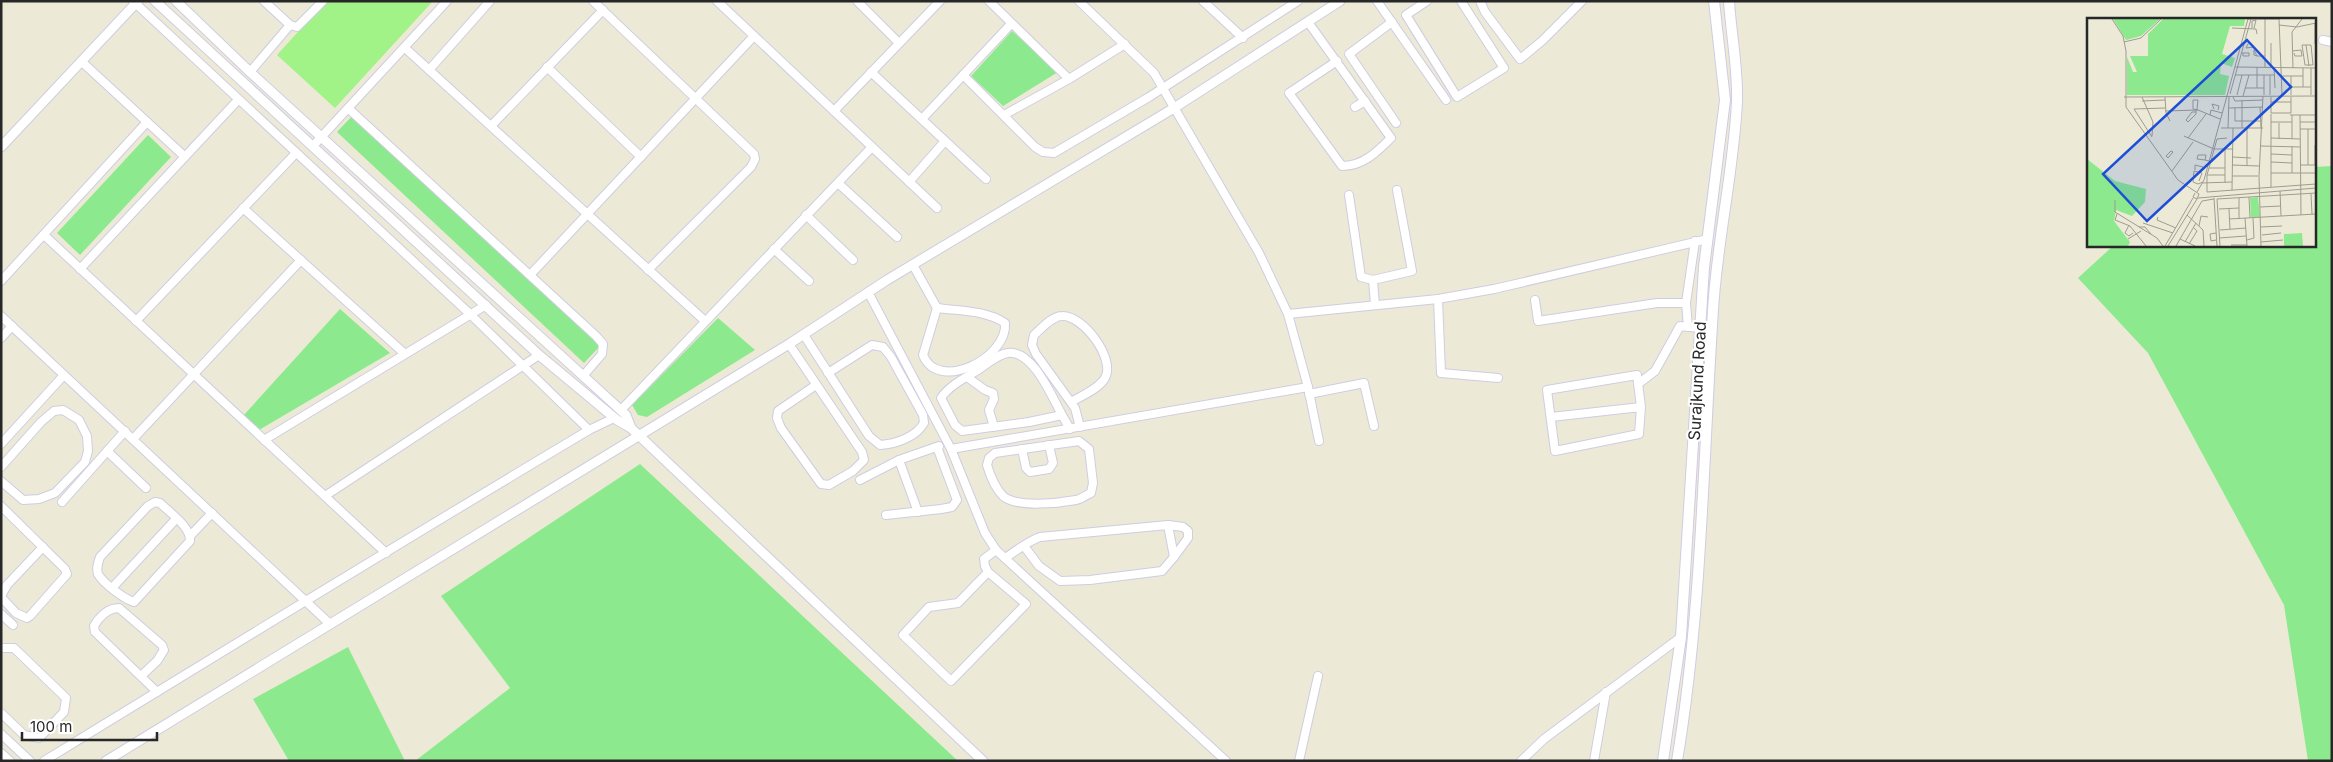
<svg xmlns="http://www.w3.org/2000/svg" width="2333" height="762" viewBox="0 0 2333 762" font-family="Inter,sans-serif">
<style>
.green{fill:#8de98d}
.pitch{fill:#a1f287}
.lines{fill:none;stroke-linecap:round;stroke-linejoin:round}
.minor-casing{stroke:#cfcce3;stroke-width:10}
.tertiary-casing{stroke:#cfcce3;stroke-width:11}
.secondary-casing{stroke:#cfcce3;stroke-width:12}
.minor{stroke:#fff;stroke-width:8}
.tertiary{stroke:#fff;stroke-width:9}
.secondary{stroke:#fff;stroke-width:10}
.labels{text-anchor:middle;stroke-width:4.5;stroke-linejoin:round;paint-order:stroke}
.street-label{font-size:16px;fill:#272727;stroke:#fff}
.inset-road{fill:none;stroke:#9d9c91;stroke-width:1}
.view{fill:#1d4ed8;fill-opacity:0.15;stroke:#1d4ed8;stroke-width:2.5}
.inset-edge{fill:none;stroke:#272727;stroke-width:2.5}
</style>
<rect width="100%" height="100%" fill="#ecead7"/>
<!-- green -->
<g class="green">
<path d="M1012,31L1058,72L1003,106L971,76Z"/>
<path d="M353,115L601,345L584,363L337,132Z"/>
<path d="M148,135L171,157L80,255L57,233Z"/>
<path d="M2332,166V761H2308L2284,605L2148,353L2078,278L2114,245H2314V167Z"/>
<path d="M340,309L390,353L259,430L243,416Z"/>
<path d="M718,318L755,350L647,417L638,415L632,405Z"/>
<path d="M640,464L958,761H415L510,688L441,596Z"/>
<path d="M348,647L405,761H289L253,699Z"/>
</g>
<!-- pitch -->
<path class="pitch" d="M326,1H433L335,108L277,55Z"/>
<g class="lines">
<!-- minor casing -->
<g class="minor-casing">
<g id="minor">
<path d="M133,1L470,314L589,430"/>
<path d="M264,1L290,25L297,27L323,1"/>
<path d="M593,1L754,154L755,159L751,167L648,270"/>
<path d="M717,1L937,208"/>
<path d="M857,1L899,43"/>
<path d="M989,1L1069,79"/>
<path d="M1079,1L1154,73L1259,253L1288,314L1308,387L1319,441"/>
<path d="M1203,1L1243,38"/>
<path d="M1377,1L1446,100"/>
<path d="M1427,1L1406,15L1457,97L1504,68L1461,1"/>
<path d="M1480,1L1485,12L1520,59L1542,41L1582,1"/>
<path d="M1308,22L1391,138C1377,152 1363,166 1342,166L1289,93L1337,61"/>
<path d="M1392,22L1349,54L1396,123"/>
<path d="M2323,40L2332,42"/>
<path d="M405,48L705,321"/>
<path d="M81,61L184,156"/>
<path d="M547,67L641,157"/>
<path d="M429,70L490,1"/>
<path d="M250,72L290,25"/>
<path d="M871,72L986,179"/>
<path d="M963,75L1035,147L1043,152L1054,153L1149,97L1298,1"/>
<path d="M1355,107L1365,101"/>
<path d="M349,109L596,336L603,344L602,354L583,376"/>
<path d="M834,111L940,1"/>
<path d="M1004,115L1069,79L1125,44"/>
<path d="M922,119L1011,24"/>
<path d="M491,126L603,10"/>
<path d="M313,146L447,1"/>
<path d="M909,182L945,141"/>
<path d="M838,183L897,237"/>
<path d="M1349,195L1361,277L1373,280L1375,305"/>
<path d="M243,208L405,354"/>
<path d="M806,215L853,260"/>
<path d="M44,235L386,553"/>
<path d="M774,249L809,281"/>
<path d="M913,265L937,308L923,355C938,393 1008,358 1005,323C985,310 960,311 937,308"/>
<path d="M80,269L238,100"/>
<path d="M531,274L754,36"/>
<path d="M1373,280L1412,271L1397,190"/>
<path d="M1,281L147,122"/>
<path d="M868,292L951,449L985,533L996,550L1226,761"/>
<path d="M1438,299L1441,373L1498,378"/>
<path d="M1535,300L1538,321L1657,303H1686"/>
<path d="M1288,314L1438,299L1494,289L1708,239"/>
<path d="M1,316L330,624"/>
<path d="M136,321L296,153"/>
<path d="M1688,327L1686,303L1695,241"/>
<path d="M804,335L869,436L880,445C896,444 916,437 924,423L923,415L891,357L883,347L872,345L828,373"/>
<path d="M1,338L12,326"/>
<path d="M789,344L862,452L864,460L853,471L829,485L821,484L781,428L777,418L778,411L816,385"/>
<path d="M967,377L985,390L993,393L994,399L989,410L994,427"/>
<path d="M1638,384L1655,371L1680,326L1700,328"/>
<path d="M1309,394L1364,383L1374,426"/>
<path d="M1071,402C1081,396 1099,389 1105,378C1116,359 1083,315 1062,316C1052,316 1041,329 1034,335L1032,345L1036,354L1075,408L1080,427"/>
<path d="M621,410L872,147"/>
<path d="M1062,415C1052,397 1033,350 1008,353C998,354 987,364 978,370C965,378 950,385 941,398L955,425L962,431L1029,422L1062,415L1070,429"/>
<path d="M1551,417L1641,407L1637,375L1547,390L1555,451L1639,434L1641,407"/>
<path d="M133,439L301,260"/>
<path d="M264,440L486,305"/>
<path d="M1079,441L1089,449L1093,483L1091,493C1086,495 1081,499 1076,500C1060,503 1016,508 1003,496C995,488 990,475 987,465L989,458L995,453Z"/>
<path d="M1,444L64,375"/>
<path d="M951,449L1308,387"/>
<path d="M1022,449L1026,468L1030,472L1049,469L1053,463L1049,445"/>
<path d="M107,451L146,488"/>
<path d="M899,460L918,512"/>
<path d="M1,467L41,422L54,411L63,410L79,420L87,436L88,451L85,462L55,493L39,499L23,500L1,481"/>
<path d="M860,480L899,460L939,446"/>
<path d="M325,496L539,355"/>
<path d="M62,502L125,431"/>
<path d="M155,502L160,503C170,513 191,527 190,541L134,602C124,599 103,583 98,574C96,568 98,563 100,557L148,506Z"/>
<path d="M1,506L65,569L67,574L30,616L27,618L16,613L1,597"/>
<path d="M886,515L941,509L952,507L957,500L937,447"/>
<path d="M1168,525L1183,527L1188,531V538L1174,557"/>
<path d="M191,535L212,513"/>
<path d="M1005,558C1016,551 1028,541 1040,537L1168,525L1174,557L1162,571L1090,580L1060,581L1039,566L1024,546"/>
<path d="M988,572L958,603L929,607L903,635L951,681L1026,604L988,572L985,566L984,559L996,550"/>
<path d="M112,588L176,519"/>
<path d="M1,596L7,585L43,547"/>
<path d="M1,614L13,625"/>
<path d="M1,648H14L66,698L64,712L39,738L24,735L1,713"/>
<path d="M141,676L157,661L164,650L162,645L119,608C108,608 99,617 94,626L95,632L157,692"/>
<path d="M1,734L30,761"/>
<path d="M1,753L10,761"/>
<path d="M44,761C225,650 406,539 589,430L614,418"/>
<path d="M1299,761L1318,676"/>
<path d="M1521,761L1544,739L1681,637"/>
<path d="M1594,761L1606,692"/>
</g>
</g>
<!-- tertiary casing -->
<g class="tertiary-casing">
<g id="tertiary">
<path d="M155,1L539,355L617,420L631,428L983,761"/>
<path d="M176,1L250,72L626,415L631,428"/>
<path d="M1,147L138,1"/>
<path d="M106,761L789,344L887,280L1174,108L1340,1"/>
</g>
</g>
<!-- secondary casing -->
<g class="secondary-casing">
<g id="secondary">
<path d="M1663,761L1681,637L1704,267L1725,100L1714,1"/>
<path d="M1677,761C1702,611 1703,461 1713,310C1717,240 1734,170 1737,101C1738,68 1731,34 1729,1"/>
</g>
</g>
<!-- minor -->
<use href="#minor" class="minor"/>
<!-- tertiary -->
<use href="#tertiary" class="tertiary"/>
<!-- secondary -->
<use href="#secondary" class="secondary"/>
</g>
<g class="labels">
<!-- street labels -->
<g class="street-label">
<text transform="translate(1697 381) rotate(-87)" y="6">Surajkund Road</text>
</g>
</g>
<!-- overview -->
<g transform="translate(2087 18)">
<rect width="229" height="229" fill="#ecead7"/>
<path d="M26,1H73L54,18L39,22ZM76,1H158L157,8H143L135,36L148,40L145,49L134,45L133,56L142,58L138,77H40V39L46,54H50L43,38H61V16ZM0,141L28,163L59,171L58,184L45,198L29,192L27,203L43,224L41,228H0ZM171,179L173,199H164L163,180ZM215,215L216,228H197V216Z" fill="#8de98d"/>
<path class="inset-road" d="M25,1L36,18L39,33V89L91,162L112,176L110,181L106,179L108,175M178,1V49M192,1L195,77M192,7L210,9L229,5M145,10L169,11L170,16M165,10V3L169,2L167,10M37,24L54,20L74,1M162,24L159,30L167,29L162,25M184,25V49M228,26V5M215,27H224L226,47H218ZM219,27L222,48M205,33L214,32L215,38H208L207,35M154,35H162V38H156V35M170,38L167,32V37L170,38H178M148,49L229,50M187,49L188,70M206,50L205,14L215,1M148,57H188M195,58H216M204,58V77M204,69H224M216,69V50M158,70H177M170,70V49M143,76L164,1M150,77L155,57M177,77V57M183,77V57M224,77V50M156,78L162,57M37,79L229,78M55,79L66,104L65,118M78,79L79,95L83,103M146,79L148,83L176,82M184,79V95H204V79M55,83L78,82M184,84H204M173,89L174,110M142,90L176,89M148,90V103H174M110,91L111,82H106V91L111,92M127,91L125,86L132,88L131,92M78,93L111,92L133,101M109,94H105L99,102L101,104L109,96V92M123,97L124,92L135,95M203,97H229M213,97L214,197M184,104H205M213,104H229M192,105V121M134,110H176M141,110L142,79M155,110V83M213,111H229M97,118L127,131H146M65,119L47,91L78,90M101,120L119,96M140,120L130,121L120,157V174L229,166M184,120L213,121M205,121V97M228,127V147M174,128L213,129M84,133L86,134L81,140L79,138ZM184,136L205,137M145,139L164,140M118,142L119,137H111L110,141L118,142L122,143M184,144L205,145M145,147L172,148M160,147V110M213,147H229M221,147V111M122,150H138M108,152V147L116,149L115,153M85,153L106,124M184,155H229M205,155V128M120,157H138M145,158H171M112,163L115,155L107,153L106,164L111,166L116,164M115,165L145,164M138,165V131M184,169V96M145,172L146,110M193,173L194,198M110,174L117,162L161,1H192M224,176L225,196M162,179L163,200M111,180L229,170M127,180L130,228M152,180V201M130,181L229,175M130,181L133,228M28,182V194L70,220L76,228M173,189L194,188M132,191L152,190M142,191L143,211M30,196L28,202L43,208L59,228M100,197L116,212L117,228M71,199L70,202L89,210M158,200L160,228M142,201L229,196M56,205L86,215M42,207L38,215L42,218L46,215M112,208L114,198L121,199M52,209H58L64,216M174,209L195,208M133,212L159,210M175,217L194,215M132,220L159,218M41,221L54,213M93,221L108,228M129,222L124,223L123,216L129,215M160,222L167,220L166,200M98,224L109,205M174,224L196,222M102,226L110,213L106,209M144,227H160M78,228L106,180M81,228L110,181M89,228L115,183L127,181M174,228L172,158L176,78"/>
<path class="view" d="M160,22L204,69L60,203L16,156Z"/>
<rect width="229" height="229" class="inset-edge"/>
</g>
<!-- border -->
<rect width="2333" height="762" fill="none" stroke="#272727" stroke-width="5"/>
<!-- scale -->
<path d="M22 732v8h135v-8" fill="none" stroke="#272727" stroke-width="2.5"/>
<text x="30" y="732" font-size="15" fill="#272727" stroke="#ffffff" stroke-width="4" paint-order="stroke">100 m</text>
</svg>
